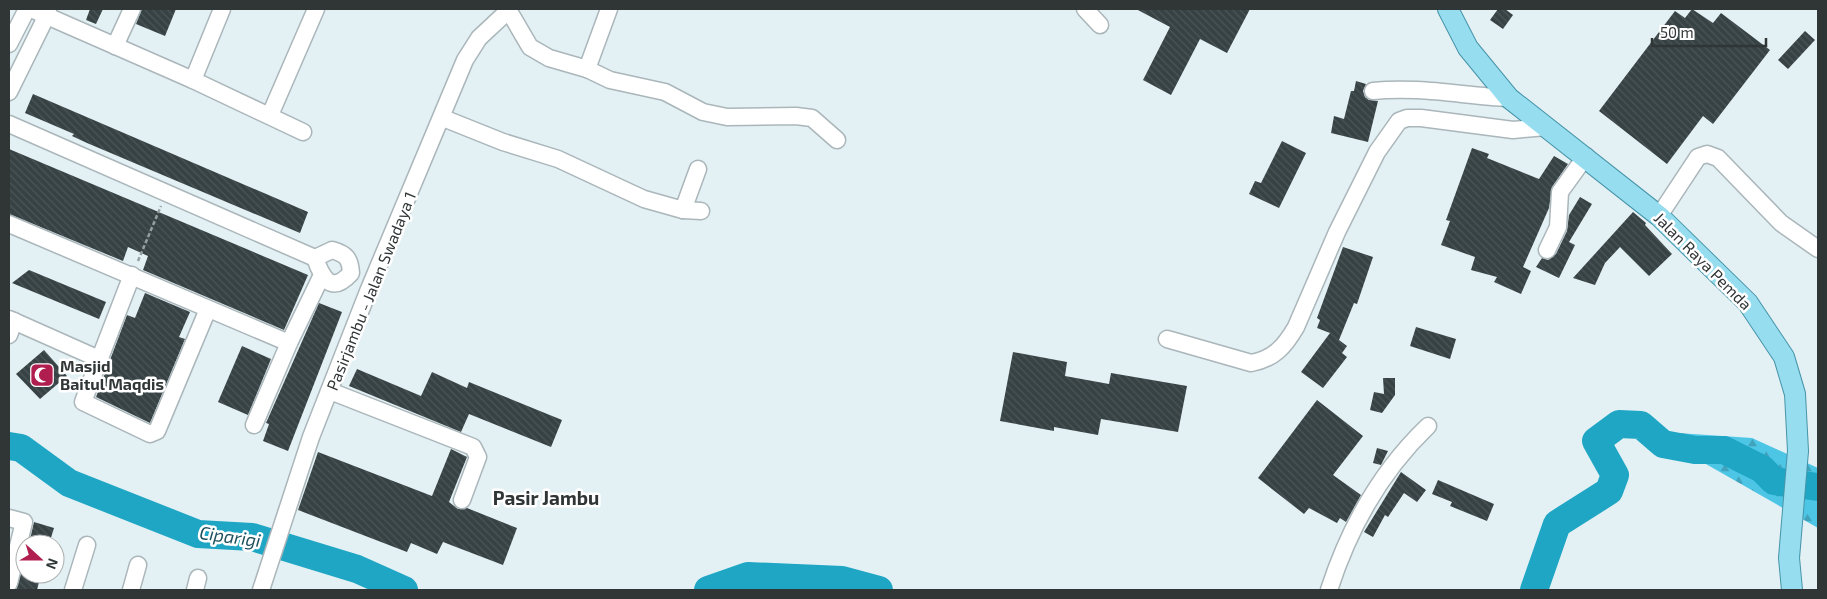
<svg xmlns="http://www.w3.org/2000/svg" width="1827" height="599" viewBox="0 0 1827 599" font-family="'Exo 2',sans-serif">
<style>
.forest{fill:url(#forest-firs)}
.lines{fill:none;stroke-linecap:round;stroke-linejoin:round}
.river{stroke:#1ea6c4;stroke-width:28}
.building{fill:url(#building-back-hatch)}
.minor-casing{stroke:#aab6ba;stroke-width:19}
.major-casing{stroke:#4694a8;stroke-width:22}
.path{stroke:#969fa2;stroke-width:2.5;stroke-dasharray:4 2.5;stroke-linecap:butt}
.minor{stroke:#fff;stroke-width:16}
.major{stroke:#97ddf0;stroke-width:20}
.labels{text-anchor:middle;stroke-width:5;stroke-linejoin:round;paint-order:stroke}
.street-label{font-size:16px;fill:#303536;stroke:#fff}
.poi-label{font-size:16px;font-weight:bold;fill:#303536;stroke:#fff;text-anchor:start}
.water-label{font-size:18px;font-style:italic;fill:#1e515e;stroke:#fff}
.quarter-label{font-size:19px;font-weight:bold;fill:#303536;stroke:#fff}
</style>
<defs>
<pattern id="forest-firs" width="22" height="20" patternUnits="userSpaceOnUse" patternTransform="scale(1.25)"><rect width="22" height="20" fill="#4dc6e6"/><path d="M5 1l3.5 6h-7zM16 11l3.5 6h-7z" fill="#40a2bb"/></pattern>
<pattern id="building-back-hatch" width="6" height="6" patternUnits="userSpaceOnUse" patternTransform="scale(1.25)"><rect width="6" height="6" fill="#374245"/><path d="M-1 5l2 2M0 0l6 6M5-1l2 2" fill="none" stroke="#4c5558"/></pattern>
</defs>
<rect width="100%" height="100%" fill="#e3f0f4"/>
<!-- forest -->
<path class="forest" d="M1648,431L1752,438L1818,468V528Z"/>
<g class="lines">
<!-- river -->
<g class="river">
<path d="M9,446L21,448L69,483L198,534L252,537L357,569L404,590"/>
<path d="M708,590L748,576L842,580L879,590"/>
<path d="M1534,590L1557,524L1609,491L1615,475L1596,441L1619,424L1641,425L1663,444L1695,450H1724L1762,469L1774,481L1818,487"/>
</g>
</g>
<!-- building -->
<g class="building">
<path d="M90,9H103L96,24L86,20Z"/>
<path d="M142,9H176L165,36L136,24Z"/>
<path d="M1136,9H1250L1227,53L1200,39L1171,95L1143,80L1170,27Z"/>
<path d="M1498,9H1505L1513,15L1503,29L1490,20Z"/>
<path d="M1692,9L1713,23L1721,13L1770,50L1713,124L1703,116L1667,164L1599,111L1675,11L1685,18Z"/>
<path d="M1805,31L1815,40L1788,69L1778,60Z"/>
<path d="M1356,81L1366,84L1363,91L1365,97L1369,100L1378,101L1368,142L1331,133L1334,116L1344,119L1351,91H1354Z"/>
<path d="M33,94L308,212L300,233L87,143L72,136L74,134L25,113Z"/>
<path d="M1282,141L1306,153L1279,208L1249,194L1255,181L1261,183Z"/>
<path d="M1472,148L1489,154L1487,158L1539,179L1554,156L1568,164L1552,187L1549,208L1523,267L1531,271L1521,294L1494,282L1497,277L1471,270L1475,257L1441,245L1450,221L1446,220Z"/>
<path d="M9,149L308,275L284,330L143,270L148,256L128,247L123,261L9,214Z"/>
<path d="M1580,197L1592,204L1569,242L1575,245L1559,278L1536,267L1542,258L1548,260L1556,254L1567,231L1569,215Z"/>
<path d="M1633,212L1646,223L1645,225L1672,254L1649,276L1620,247L1605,263L1595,285L1573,278Z"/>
<path d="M1343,247L1373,257L1357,304L1354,303L1339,340L1347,346L1342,353L1347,357L1323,388L1301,372L1330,333L1317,328L1320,320L1317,318Z"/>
<path d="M29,270L106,302L99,319L12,283Z"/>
<path d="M145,293L190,312L179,337L185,339L150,423L96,397L127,315L135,318Z"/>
<path d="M319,303L342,312L288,451L263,441L269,424L266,423Z"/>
<path d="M1416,327L1456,339L1450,359L1410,346Z"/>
<path d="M242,346L271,359L248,415L218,402Z"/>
<path d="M44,350L67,376L40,399L16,374Z"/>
<path d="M1013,352L1067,362L1065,376L1109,384L1111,373L1187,386L1178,432L1101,419L1098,435L1054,427V431L1000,421Z"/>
<path d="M357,369L421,396L432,372L467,388L469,382L562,420L551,447L469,414L461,432L349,386Z"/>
<path d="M1383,378H1395V395L1382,413L1370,410L1374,392L1384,394Z"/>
<path d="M1317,400L1363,436L1333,475L1361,495L1346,522L1340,518L1337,523L1309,508L1304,514L1258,478Z"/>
<path d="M1377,448L1388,451L1381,465L1373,463Z"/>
<path d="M451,449L467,457L449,502L458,509L467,508L517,528L503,565L443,542L437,554L411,543L407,552L298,510L318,452L432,496Z"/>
<path d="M1401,472L1426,490L1417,502L1404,493L1388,517L1385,515L1373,537L1364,532Z"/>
<path d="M1438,480L1494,504L1487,521L1450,506L1452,502L1432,494Z"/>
<path d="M34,522L54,528L49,544H29Z"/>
<path d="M25,560V574H41L37,590H16Z"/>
</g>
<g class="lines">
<!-- minor casing -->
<g class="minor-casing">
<g id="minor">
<path d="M31,9L193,80L303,132"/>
<path d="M1085,9L1100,25"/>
<path d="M509,11L530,47L549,58L587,69L610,80L665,92L703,112L727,117L796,116L812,118L837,140"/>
<path d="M9,44L27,9"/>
<path d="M115,46L132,9"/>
<path d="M587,69L609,9"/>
<path d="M193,80L222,9"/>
<path d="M1373,91C1418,86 1464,96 1509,98"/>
<path d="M9,92L47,15L48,9"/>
<path d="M270,115L316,9"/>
<path d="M443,118L503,142L558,159L644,199L683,210L701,211"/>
<path d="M9,124L315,258"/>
<path d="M683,210L698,169"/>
<path d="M1659,216L1698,157L1707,154L1718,158L1781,223L1818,249"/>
<path d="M9,224L289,343"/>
<path d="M332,250C346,254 350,258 351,273C331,295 322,278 315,258Z"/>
<path d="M1547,250L1558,227L1560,192L1586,156"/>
<path d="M132,275L83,402L150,434L157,431L208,309"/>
<path d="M9,319L99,359"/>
<path d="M9,335L14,321"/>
<path d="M1167,339L1251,363C1274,359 1285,346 1296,327L1337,232L1377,152L1399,121L1407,118H1421L1513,130L1546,127"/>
<path d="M330,391L473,447L478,457L462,500"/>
<path d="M254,425L289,343L321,277"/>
<path d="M9,518L24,522L9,583"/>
<path d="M73,590L87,545"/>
<path d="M131,590L138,565"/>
<path d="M195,590L198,578"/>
<path d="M261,590L311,437L369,289L465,60L479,38L510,9"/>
<path d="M1329,590C1349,528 1381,471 1428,426"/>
</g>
</g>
<!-- major casing -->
<g class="major-casing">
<path id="major" d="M1448,9L1468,48L1509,98L1659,216L1748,303L1784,357L1795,394L1798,451L1789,558L1792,590"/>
</g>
<!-- path -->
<path class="path" d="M138,261L161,206"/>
<!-- minor -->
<use href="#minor" class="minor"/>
<!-- major -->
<use href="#major" class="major"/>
</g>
<!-- icons -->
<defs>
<g id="mosque-square" transform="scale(1.25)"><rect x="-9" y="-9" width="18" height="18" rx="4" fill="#af1e4f" stroke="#fff"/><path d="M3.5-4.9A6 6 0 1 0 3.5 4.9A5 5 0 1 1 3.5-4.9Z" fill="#fff"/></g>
</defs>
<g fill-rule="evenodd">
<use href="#mosque-square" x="42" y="375"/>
</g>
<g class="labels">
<!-- street labels -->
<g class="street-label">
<text transform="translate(1703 261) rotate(45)" y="6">Jalan Raya Pemda</text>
<text transform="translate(371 291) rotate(-68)" y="6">Pasirjambu - Jalan Swadaya 1</text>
</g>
<!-- poi labels -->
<g class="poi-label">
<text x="60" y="372">Masjid<tspan x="60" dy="18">Baitul Maqdis</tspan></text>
</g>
<!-- water labels -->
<g class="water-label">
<text transform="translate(230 537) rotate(8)" y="6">Ciparigi</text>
</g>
<!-- quarter labels -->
<g class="quarter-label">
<text x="546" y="505">Pasir Jambu</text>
</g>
</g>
<!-- border -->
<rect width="1827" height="599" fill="none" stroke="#303536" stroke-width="20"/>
<!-- north arrow -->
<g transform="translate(40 559) rotate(111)"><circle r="24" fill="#ffffff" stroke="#acaeaf"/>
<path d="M0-4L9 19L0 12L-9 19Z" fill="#af1e4f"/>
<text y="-8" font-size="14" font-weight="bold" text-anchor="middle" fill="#303536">N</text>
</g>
<!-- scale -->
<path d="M1652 38v8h114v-8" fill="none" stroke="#303536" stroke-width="2.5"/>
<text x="1660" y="38" font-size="15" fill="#303536" stroke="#ffffff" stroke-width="4" paint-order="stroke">50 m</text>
</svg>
